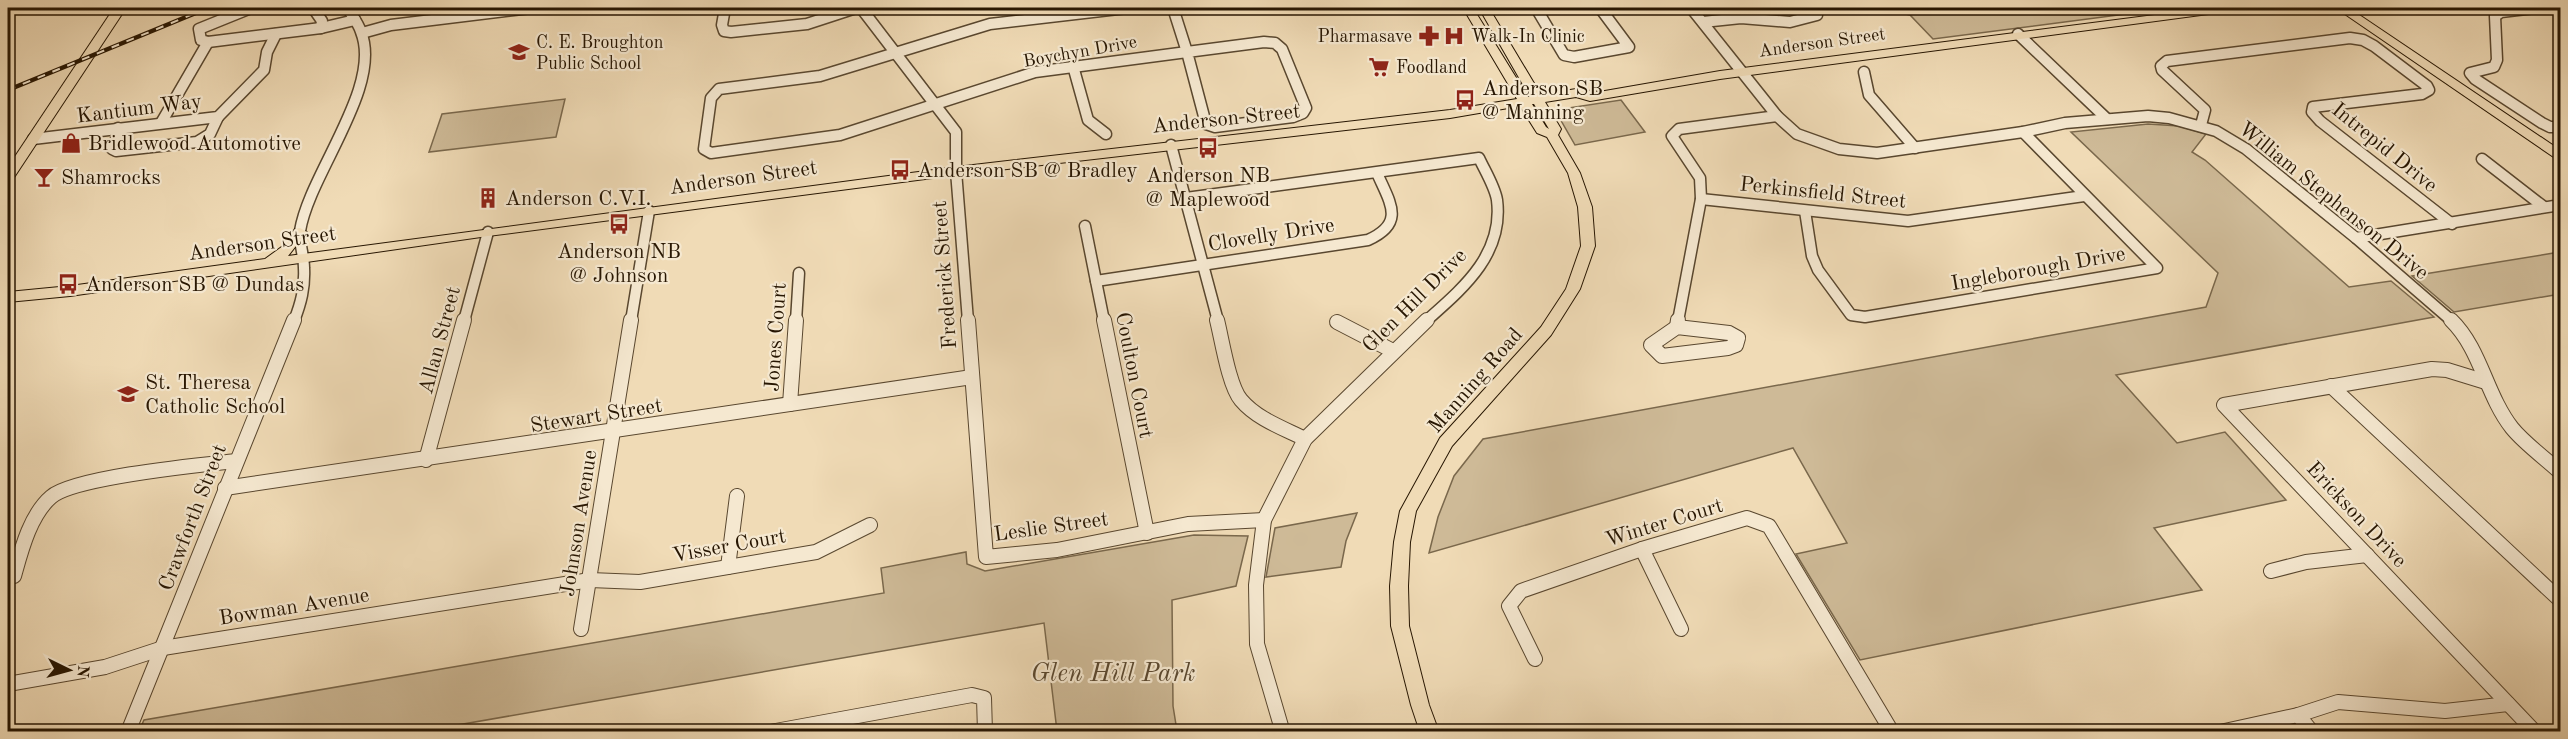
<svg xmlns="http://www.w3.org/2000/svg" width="2568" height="739" viewBox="0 0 2568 739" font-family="'Old Standard TT',serif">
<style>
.green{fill:#ceba97;stroke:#7a684c;stroke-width:1.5}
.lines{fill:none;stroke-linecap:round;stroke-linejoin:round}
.stream{stroke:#776449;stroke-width:2}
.minor-far1-casing{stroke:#59472f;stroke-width:13}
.minor-casing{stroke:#59472f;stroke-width:16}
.major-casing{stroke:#271602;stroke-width:2}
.minor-far1{stroke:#f5e8d0;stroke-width:10}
.minor{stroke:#f5e8d0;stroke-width:14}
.major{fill:#f0dbb6;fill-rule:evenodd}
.rail-casing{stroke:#271602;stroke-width:4.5}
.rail{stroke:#f5e8d0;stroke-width:2;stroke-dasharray:8;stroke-linecap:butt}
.labels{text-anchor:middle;stroke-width:4.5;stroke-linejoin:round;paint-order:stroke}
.far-poi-label{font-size:18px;fill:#271602;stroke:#f5e8d0;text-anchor:start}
.far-street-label{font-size:18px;fill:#271602;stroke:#f5e8d0}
.poi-label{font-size:21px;fill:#271602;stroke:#f5e8d0;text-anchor:start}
.street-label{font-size:21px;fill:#271602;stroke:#f5e8d0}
.near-park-label{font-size:26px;font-style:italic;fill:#59472f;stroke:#f5e8d0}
</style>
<rect width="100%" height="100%" fill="#f0dbb6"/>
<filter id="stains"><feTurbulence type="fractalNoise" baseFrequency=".00333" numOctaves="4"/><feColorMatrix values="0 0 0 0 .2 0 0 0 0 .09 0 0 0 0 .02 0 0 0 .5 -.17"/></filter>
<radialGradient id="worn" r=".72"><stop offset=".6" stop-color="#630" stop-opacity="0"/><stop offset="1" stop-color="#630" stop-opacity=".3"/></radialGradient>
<!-- green -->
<g class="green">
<path d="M1877,8H2172L1933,39L1910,15Z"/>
<path d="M565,99L556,137L429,152L442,114Z"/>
<path d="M1621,100L1645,132L1575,145L1555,110Z"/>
<path d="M2148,124L2179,126L2206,134L2192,152L2205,160L2349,287L2391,281L2434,317L2116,375L2177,443L2225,432L2286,500L2154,528L2202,590L1860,660L1796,554L1847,543L1793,448L1429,553L1438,517L1454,476L1483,439L2206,307L2218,273L2071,132Z"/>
<path d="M2560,252V294L2454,312L2412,276Z"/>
<path d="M1357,513L1346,541L1341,567L1266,577L1275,528Z"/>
<path d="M1194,535L1248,536L1236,586L1172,600L1173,706L1177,731H1057L1044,623L423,731H139L144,720L884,593L881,568L966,552L967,564L985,571Z"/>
</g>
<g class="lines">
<!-- stream -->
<g class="stream">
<path d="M1946,8L1972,11L2030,8"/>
<path d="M2055,8L2083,13L2097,8"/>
</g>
<!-- minor-far1 casing -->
<g class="minor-far1-casing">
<g id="minor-far1">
<path d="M251,8L199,29L201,40L208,42L321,28L355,20"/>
<path d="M313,8L322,21L321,28"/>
<path d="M725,8L722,25L724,31L731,32L807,24L856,8"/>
<path d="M861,8L956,132V171L968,321"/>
<path d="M1127,8L990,24L820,76L719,89L711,98L704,149L711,153L840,135L1035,72L1187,52"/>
<path d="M1173,8L1187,52"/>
<path d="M1536,8L1564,55L1574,57L1629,47L1600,8"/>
<path d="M1691,8L1777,116L1797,134L1839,149L1877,153L2023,132L2065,123L2148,116L2169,118L2216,131L2246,149L2356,238L2452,321"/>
<path d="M2535,8L2501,12L2495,16L2497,60L2494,67L2470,73L2475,79L2542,123L2550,127H2560"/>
<path d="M1703,22L1741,18L1790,22L1817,15L1816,8"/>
<path d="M362,33L391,25L531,8"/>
<path d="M2018,34L2107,119"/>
<path d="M1264,42L1275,43L1282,49L1306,108L1303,113L1293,117L1215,127L1206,124L1187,52Z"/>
<path d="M1073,66L1088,120L1106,134"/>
<path d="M1864,72L1869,95L1915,148"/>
<path d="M161,123L208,42"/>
<path d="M2201,125L2205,110L2162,70L2161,66L2167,61L2350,38L2363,40L2374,46L2427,86L2429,90L2422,94L2313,107L2312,112L2320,121L2452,224"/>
<path d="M118,128L119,132L112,149L116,151L197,142L210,134L218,117"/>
<path d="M33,139L218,117L264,70L267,52L276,34"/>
<path d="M1171,145L1218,321"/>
<path d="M2482,159L2544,207"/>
<path d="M1186,198L1479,158C1485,171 1495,187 1497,200C1504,255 1462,289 1426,321"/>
<path d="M1701,199L1908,221L2084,196"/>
<path d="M1805,211L1812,256L1818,270L1851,315L1865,317L2157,268L2023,132"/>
<path d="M1085,226L1104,321"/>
<path d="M2356,238L2560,205"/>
<path d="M1096,281L1368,240C1406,223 1390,203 1377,173"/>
<path d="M294,321C301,303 305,288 304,268C304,256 299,243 300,231C309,174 383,87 361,32C359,25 354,18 350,12"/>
<path d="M464,321L488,232"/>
<path d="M631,321L649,211"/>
<path d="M796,321L799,273"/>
<path d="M1678,321L1701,199L1700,178L1672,136L1679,129L1777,116"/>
</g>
</g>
<!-- minor casing -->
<g class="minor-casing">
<g id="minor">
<path d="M968,320L986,557L1057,550L1188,524L1264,520"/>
<path d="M1104,320L1147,533"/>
<path d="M1217,320C1222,340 1229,386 1241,400C1257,419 1283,428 1305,439"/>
<path d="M2451,320C2481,349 2486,395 2512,428C2525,444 2545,458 2560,472"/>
<path d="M1337,322L1393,351"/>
<path d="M1677,327L1729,333L1738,338L1736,345L1728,348L1662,356L1651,345Z"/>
<path d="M1677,327L1678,320"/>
<path d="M2486,382L2447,370L2432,369L2224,405L2535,732"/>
<path d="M2331,386L2560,600"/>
<path d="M790,404L796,320"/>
<path d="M426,460L464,320"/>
<path d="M225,488L972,377"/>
<path d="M1642,549L1681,629"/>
<path d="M728,567L737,496"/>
<path d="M2271,571L2306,562L2367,555"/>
<path d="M14,576C21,551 30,515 51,497C74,477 200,465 236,461"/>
<path d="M581,629L631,320"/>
<path d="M1535,659L1509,606L1521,591L1642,549L1747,518L1769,526L1892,732"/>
<path d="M8,684L105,667L163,648L590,580L640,582L816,552L870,525"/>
<path d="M2298,715L2312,732"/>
<path d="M128,732L294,320"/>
<path d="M770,732L972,695L984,698L985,732"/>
<path d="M1279,732L1281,726L1257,644L1256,585L1264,520L1305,439L1427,320"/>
<path d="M2220,732L2298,715L2338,702L2445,711L2508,704"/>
</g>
</g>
<!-- major casing -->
<g class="major-casing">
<g id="major">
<path d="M114,8H126L13,179L8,180V167Z"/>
<path d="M1463,8H1473L1528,97H1530L1479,8H1489L1541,95L1576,89L1599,92L1720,71L2209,8H2237L2231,11L1720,79L1590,101L1576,97L1545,102L1561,129L1558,135L1580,173L1592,207L1595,246L1580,289L1551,335L1452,446L1416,511L1410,542L1408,586L1409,626L1429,705L1439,732H1420L1411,705L1391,626L1390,586L1394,542L1400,511L1440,438L1541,327L1566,289L1581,246L1578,207L1568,173L1547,137L1537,133L1520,106L1450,118L956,175L488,236L70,296L8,302V292L70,286L265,259L283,246L295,229L300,228L307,232L288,256L956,167L1450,110L1517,99ZM1532,104H1534L1549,129L1546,127Z"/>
<path d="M2336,8H2349L2560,150V159L2555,158Z"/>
</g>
</g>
<!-- minor-far1 -->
<use href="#minor-far1" class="minor-far1"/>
<!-- minor -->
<use href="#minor" class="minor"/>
<!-- major -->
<use href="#major" class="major"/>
<!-- rail casing -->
<g class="rail-casing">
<path id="rail" d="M8,90L208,8"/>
</g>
<!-- rail -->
<use href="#rail" class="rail"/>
</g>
<!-- icons -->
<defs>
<g id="pharmacy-bare" transform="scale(1.62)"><path d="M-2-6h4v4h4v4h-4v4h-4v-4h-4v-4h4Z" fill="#8f2418" stroke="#f5e8d0" stroke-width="2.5" paint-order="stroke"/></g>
<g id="hospital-bare" transform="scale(1.62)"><path d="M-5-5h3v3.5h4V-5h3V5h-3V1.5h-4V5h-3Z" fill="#8f2418" stroke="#f5e8d0" stroke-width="2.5" paint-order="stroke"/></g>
<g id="school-bare" transform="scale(1.62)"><path d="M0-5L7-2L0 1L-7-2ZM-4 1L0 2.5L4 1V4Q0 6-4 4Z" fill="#8f2418" stroke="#f5e8d0" stroke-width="2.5" paint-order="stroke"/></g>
<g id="supermarket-bare" transform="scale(1.62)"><path d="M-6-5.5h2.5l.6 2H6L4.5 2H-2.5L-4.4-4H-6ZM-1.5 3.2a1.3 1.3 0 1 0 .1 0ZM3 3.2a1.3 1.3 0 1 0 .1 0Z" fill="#8f2418" stroke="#f5e8d0" stroke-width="2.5" paint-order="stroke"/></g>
<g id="bus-bare" transform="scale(1.62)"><path d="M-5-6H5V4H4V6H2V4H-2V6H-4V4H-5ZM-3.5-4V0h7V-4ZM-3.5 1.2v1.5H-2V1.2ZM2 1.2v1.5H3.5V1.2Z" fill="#8f2418" stroke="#f5e8d0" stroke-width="2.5" paint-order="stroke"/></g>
<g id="shop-bare" transform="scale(1.62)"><path d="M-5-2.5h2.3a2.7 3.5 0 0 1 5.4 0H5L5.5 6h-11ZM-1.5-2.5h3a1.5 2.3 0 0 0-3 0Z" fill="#8f2418" stroke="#f5e8d0" stroke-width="2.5" paint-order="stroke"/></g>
<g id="bar-bare" transform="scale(1.62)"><path d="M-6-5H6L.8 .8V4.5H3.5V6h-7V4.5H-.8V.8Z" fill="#8f2418" stroke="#f5e8d0" stroke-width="2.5" paint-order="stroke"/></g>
<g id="building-bare" transform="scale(1.62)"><path d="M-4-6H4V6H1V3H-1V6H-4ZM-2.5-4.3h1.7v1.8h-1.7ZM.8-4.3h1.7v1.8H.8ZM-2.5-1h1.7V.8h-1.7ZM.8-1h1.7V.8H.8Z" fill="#8f2418" stroke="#f5e8d0" stroke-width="2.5" paint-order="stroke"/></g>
</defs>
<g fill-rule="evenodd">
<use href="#pharmacy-bare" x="1429" y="36"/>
<use href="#hospital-bare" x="1454" y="36"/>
<use href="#school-bare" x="519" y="52"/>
<use href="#supermarket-bare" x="1379" y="67"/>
<use href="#bus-bare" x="1465" y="100"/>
<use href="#shop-bare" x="71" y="143"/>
<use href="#bus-bare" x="1208" y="148"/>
<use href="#bus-bare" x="900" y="170"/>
<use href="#bar-bare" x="44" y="177"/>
<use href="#building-bare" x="488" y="198"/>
<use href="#bus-bare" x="619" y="224"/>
<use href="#bus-bare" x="68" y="284"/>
<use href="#school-bare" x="128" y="394"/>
</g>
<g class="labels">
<!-- far-poi labels -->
<g class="far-poi-label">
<text x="1412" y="42" text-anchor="end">Pharmasave</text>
<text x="1471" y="42">Walk-In Clinic</text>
<text x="536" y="48">C. E. Broughton<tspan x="536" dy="21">Public School</tspan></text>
<text x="1396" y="73">Foodland</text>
</g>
<!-- far-street labels -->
<g class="far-street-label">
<text transform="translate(1822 42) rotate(-8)" y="6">Anderson Street</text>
<text transform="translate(1080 51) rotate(-10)" y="6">Boychyn Drive</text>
</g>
<!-- poi labels -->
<g class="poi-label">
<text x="1482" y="95">Anderson SB<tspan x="1482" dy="24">@ Manning</tspan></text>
<text x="88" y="150">Bridlewood Automotive</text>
<text x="917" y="177">Anderson SB @ Bradley</text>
<text x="1208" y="182" text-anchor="middle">Anderson NB<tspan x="1208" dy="24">@ Maplewood</tspan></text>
<text x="61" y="184">Shamrocks</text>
<text x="505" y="205">Anderson C.V.I.</text>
<text x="619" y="258" text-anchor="middle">Anderson NB<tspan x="619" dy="24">@ Johnson</tspan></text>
<text x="85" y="291">Anderson SB @ Dundas</text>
<text x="145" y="389">St. Theresa<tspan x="145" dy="24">Catholic School</tspan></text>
</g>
<!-- street labels -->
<g class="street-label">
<text transform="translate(139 108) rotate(-7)" y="7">Kantium Way</text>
<text transform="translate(1226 118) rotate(-6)" y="7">Anderson Street</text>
<text transform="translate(2385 147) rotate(39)" y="7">Intrepid Drive</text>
<text transform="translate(743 177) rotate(-8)" y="7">Anderson Street</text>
<text transform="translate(1823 192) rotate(6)" y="7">Perkinsfield Street</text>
<text transform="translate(2334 200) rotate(39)" y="7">William Stephenson Drive</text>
<text transform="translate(1271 234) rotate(-9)" y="7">Clovelly Drive</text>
<text transform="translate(262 243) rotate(-8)" y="7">Anderson Street</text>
<text transform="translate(2038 268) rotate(-10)" y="7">Ingleborough Drive</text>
<text transform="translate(944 275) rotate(-94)" y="7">Frederick Street</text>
<text transform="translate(1414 300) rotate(-45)" y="7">Glen Hill Drive</text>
<text transform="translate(775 337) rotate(-86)" y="7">Jones Court</text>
<text transform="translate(439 340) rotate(-75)" y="7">Allan Street</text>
<text transform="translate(1135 375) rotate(79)" y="7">Coulton Court</text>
<text transform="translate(1475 380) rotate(-49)" y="7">Manning Road</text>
<text transform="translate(596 415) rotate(-9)" y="7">Stewart Street</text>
<text transform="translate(2357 514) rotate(47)" y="7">Erickson Drive</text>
<text transform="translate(192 517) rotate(-69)" y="7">Crawforth Street</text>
<text transform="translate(1664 522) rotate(-17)" y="7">Winter Court</text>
<text transform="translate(578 523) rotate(-81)" y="7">Johnson Avenue</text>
<text transform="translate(1051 526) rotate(-8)" y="7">Leslie Street</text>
<text transform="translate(729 545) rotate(-10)" y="7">Visser Court</text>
<text transform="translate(294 606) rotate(-9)" y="7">Bowman Avenue</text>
</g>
<!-- near-park labels -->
<g class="near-park-label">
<text x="1113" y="681">Glen Hill Park</text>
</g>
</g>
<!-- margin -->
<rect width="2568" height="739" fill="none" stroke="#f0dbb6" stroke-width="30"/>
<rect x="9" y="9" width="2550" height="721" fill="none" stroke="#271602" stroke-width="3"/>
<rect x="15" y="15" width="2538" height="709" fill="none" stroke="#271602" stroke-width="1.5"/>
<!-- north arrow -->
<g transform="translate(69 670) rotate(95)" stroke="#f5e8d0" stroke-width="4.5" paint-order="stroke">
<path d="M0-4.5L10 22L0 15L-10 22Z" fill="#271602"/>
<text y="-9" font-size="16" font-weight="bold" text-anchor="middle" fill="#271602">N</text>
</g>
<rect width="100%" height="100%" filter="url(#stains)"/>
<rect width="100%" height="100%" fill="url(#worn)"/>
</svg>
